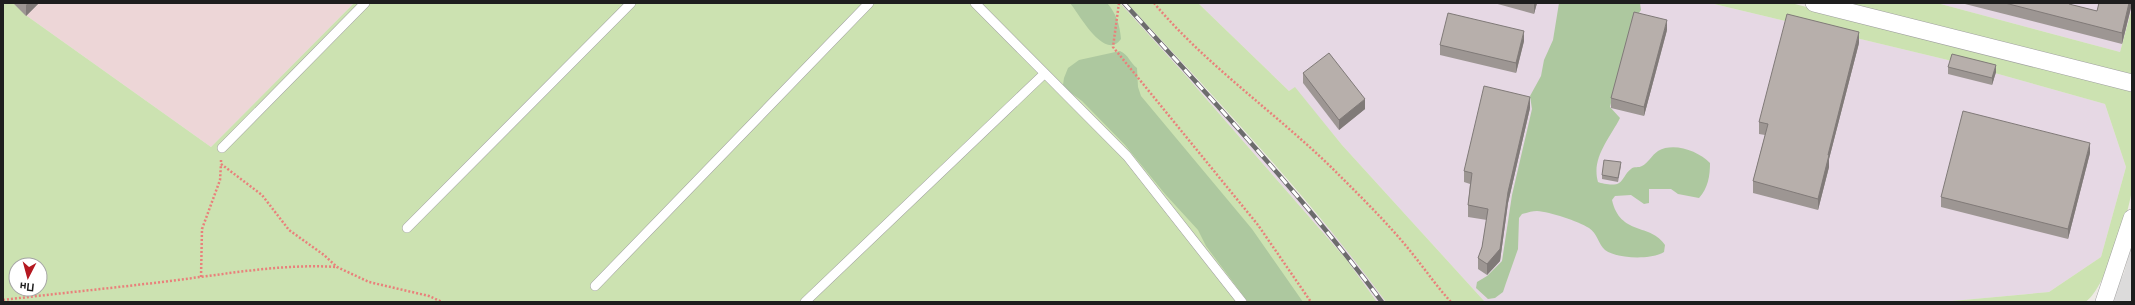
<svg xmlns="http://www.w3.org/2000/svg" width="2135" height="305" viewBox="0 0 2135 305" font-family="Raleway,sans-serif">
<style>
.residential{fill:#dcdbdb}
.commercial{fill:#edd6d7}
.industrial{fill:#e6d8e4}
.grass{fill:#cce2b1;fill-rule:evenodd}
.forest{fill:#adc89f}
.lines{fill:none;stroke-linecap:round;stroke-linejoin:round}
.service-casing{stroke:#9f9f9f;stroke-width:10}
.minor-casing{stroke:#9f9f9f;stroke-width:18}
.path{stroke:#e9807b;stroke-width:2.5;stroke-dasharray:2 2;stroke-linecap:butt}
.service{stroke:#fff;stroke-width:9}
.minor{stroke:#fff;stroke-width:17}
.rail-casing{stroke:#6c6c6c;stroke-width:4.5}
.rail{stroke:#fff;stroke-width:3;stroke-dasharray:9;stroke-linecap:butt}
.wall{fill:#9d9693}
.shaded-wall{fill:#807a78}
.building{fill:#b7afab;stroke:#807a78}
</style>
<rect width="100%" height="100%" fill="#eeeae5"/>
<!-- residential -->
<path class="residential" d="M2132,243V302H2110L2124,273Z"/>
<!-- commercial -->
<path class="commercial" d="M13,3H354L211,147L27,16Z"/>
<!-- industrial -->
<g class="industrial">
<path d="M1120,3H1127L1193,75L1352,255L1386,302H1377L1346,259L1188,78Z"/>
<path d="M1198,3H1710L1952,61L2105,104L2126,167L2101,257L2049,292L1941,302H1485L1342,145L1295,88L1289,91Z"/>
<path d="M1937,3H2132V8L2120,52Z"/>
</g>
<!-- grass -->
<g class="grass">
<path d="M3,3H13L27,16L211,147L354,3H1120L1188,78L1346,259L1377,302H3ZM16,265H40V289H16Z"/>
<path d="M1127,3H1198L1289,91L1295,87L1342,145L1485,302H1386C1308,196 1217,100 1127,3Z"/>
<path d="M1710,3H1791L2132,91C2132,123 2135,156 2132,188C2130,211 2104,292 2085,302H1941L2049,292L2101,257L2126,167L2105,104L1952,61Z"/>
<path d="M1840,3H1937L2120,52L2132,8V78Z"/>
</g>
<!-- forest -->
<g class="forest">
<path d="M1070,3H1107C1116,13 1120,25 1121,39C1105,62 1079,14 1070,3Z"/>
<path d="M1559,3H1640L1641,10L1631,24L1610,107L1620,118C1610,138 1591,158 1598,182C1603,184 1615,186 1619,183C1624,180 1625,173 1631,169C1634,166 1639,168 1642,166C1648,163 1652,155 1658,151C1674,142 1698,151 1710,163C1710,176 1708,188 1699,198L1678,194L1671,189H1649V203L1644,204L1631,195L1615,196L1612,200C1620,236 1651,223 1665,245L1664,252C1652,260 1617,259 1605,250C1599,245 1597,233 1589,228C1578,221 1550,212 1537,211C1532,211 1526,213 1522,214L1519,218L1518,249L1506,283L1503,292L1495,298L1488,299L1476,288L1477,282L1487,276L1502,261L1512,195L1532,109L1530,96L1541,76L1544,60L1553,40Z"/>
<path d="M1120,51C1129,55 1130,63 1137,68L1138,87L1141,96L1252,229L1303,302H1248L1206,246L1198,230L1165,194L1125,145L1082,101L1067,90L1063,85L1064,78L1068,68L1079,60Z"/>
</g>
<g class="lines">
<!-- service casing -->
<g class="service-casing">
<g id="service">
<path d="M975,3L1127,156L1242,302"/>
<path d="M222,148L365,3"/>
<path d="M407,228L631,3"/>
<path d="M595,286L869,3"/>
<path d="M805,302L1044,74"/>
</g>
</g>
<!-- minor casing -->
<g class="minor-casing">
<g id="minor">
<path d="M1814,3L2132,83"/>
<path d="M2104,302L2132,218"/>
</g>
</g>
<!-- path -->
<g class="path">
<path d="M1119,3L1113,47L1258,225L1311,302"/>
<path d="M1154,3C1205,64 1273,111 1330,166C1359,195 1390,225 1415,257C1427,272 1438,288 1451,302"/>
<path d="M221,160V164L262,195L289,230L324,255L337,267L369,282L429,296L442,302"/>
<path d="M201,277L202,229L220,180L221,164"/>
<path d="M3,300C69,292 135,286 200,277C246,271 290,264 337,267"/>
</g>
<!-- service -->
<use href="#service" class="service"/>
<!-- minor -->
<use href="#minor" class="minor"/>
<!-- rail casing -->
<g class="rail-casing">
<path id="rail" d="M1124,3C1212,100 1304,197 1382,302"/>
</g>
<!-- rail -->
<use href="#rail" class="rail"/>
</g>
<!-- wall -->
<g class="wall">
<path d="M13,3H39L26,16Z"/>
<path d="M1494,3H1537L1534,14Z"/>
<path d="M1961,3H2072V5L2097,11L2132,3L2122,44Z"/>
<path d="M1667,30L1644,116L1611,108V98Z"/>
<path d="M1524,41L1516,73L1440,55V45Z"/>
<path d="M1859,43L1829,159V167L1818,210L1753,193V181L1765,135L1759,134V122Z"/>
<path d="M1948,67L1996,72L1992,85L1948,74Z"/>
<path d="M1303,73L1365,109L1339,130L1303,83Z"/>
<path d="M1530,108L1508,203L1500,261L1487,275L1478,269V258L1482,247L1487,220L1468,217V205L1470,184L1464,182V171Z"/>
<path d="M2090,153L2068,239L1941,207V197Z"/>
<path d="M1621,166L1618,182L1602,179V175Z"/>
</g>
<!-- shaded-wall -->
<g class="shaded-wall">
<path d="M28,3H39L26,16V5Z"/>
<path d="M1534,3H1537L1534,14Z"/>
<path d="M2129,3H2132V4L2122,44V33Z"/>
<path d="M1667,20V30L1644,116V107Z"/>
<path d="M1524,31V41L1516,73V63Z"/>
<path d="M1859,32V43L1829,159V167L1818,210V199L1828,155Z"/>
<path d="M1996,65V72L1992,85V78Z"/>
<path d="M1530,97V108L1508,203L1500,261L1487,275V264Z"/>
<path d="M1365,99V109L1339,130V120Z"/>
<path d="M2090,143V153L2068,239V229Z"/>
</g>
<!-- building -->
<g class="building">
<path d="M2005,3H2069V4L2097,11L2099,3H2129L2122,33Z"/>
<path d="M1634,12L1667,20L1644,107L1611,98Z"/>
<path d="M1448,13L1524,31L1516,63L1440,45Z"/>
<path d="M1787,14L1859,32L1828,155H1829L1818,199L1753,181L1768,124L1759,122Z"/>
<path d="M1329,53L1365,99L1339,120L1303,73Z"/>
<path d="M1952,54L1996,65L1992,78L1948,67Z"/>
<path d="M1484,86L1530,97L1508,192L1500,249L1487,264L1478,258L1482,247L1488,209L1468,205L1472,173L1464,171Z"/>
<path d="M1963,111L2090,143L2068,229L1941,197Z"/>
<path d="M1604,160L1621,162L1618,178L1602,175Z"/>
</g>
<!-- border -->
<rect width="2135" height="305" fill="none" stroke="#1e1e1e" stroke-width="8"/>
<!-- north arrow -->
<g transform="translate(28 277) rotate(186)"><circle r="19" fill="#ffffff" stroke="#a5a5a5"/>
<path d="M0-3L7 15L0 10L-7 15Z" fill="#b41820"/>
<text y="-6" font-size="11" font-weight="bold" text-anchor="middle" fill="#1e1e1e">Пн</text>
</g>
</svg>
